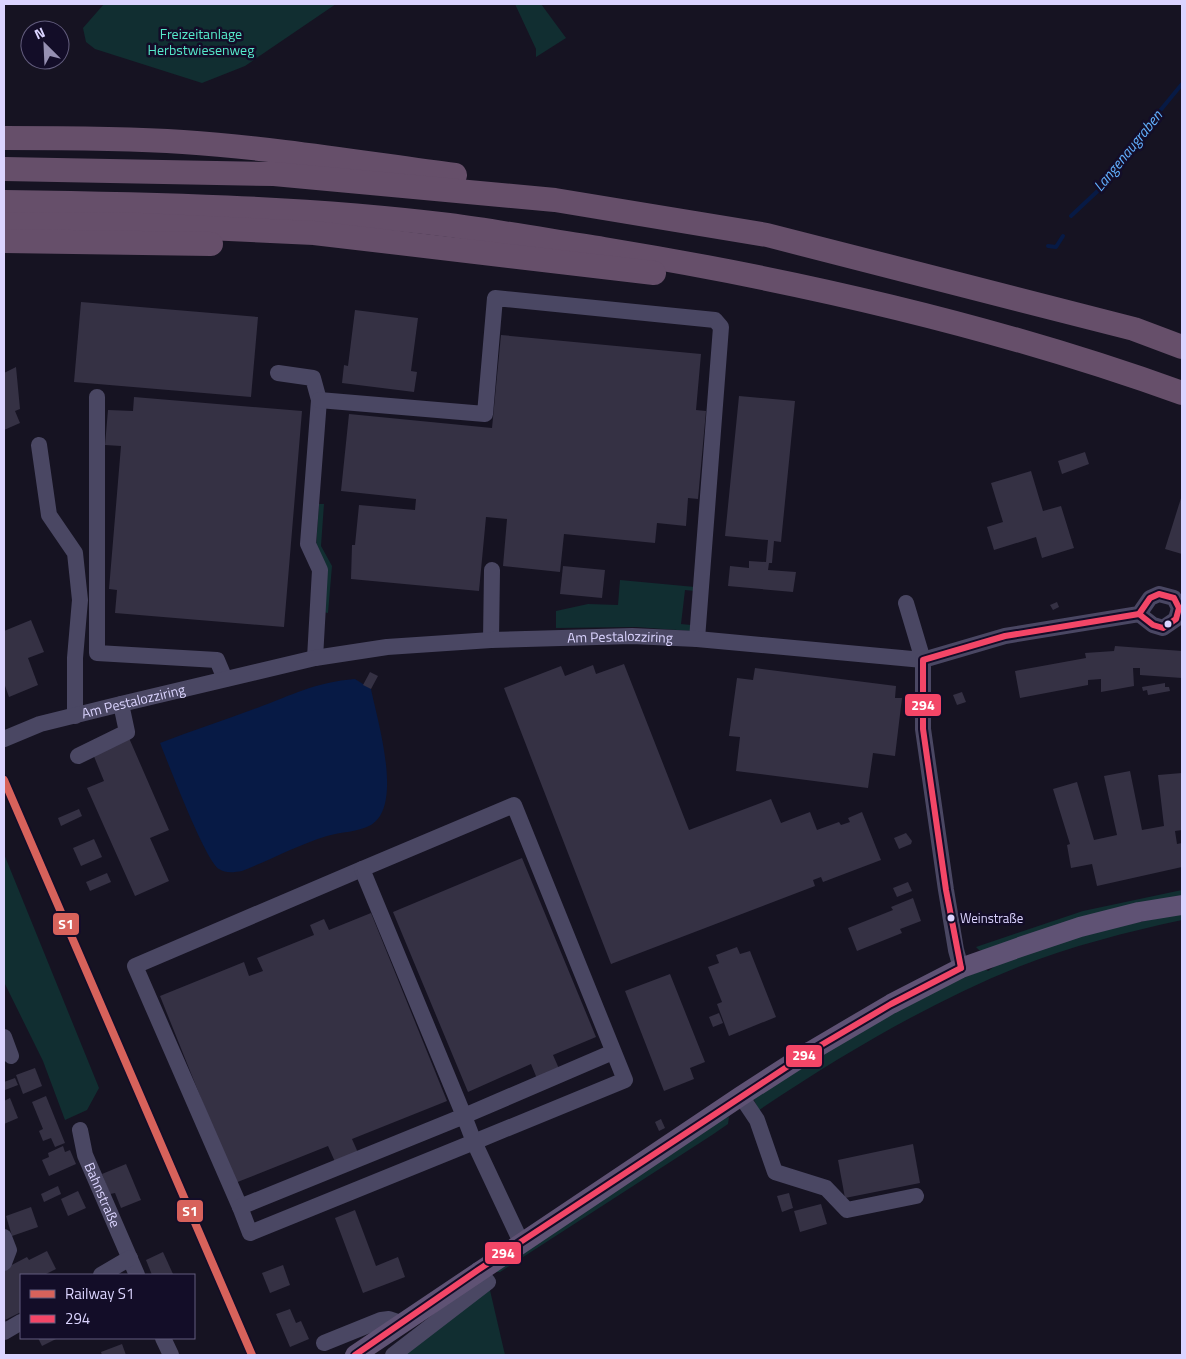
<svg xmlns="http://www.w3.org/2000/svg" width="1186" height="1359" viewBox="0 0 1186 1359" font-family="'Titillium Web',sans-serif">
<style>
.green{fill:#112e31}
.water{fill:#071a45}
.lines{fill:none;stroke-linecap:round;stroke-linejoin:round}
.stream{stroke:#071a45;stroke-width:4}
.building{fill:#353144}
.minor{stroke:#4a4763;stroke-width:16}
.major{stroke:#5f5274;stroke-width:20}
.highway{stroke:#664f6a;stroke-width:24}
.bus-1-casing{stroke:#130d28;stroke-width:10}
.bus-1{stroke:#f34667;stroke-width:6}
.rail-1-casing{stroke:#130d28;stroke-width:11}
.rail-1{stroke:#d7625b;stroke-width:8}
.bus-dot{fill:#dbd4ff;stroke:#130d28;stroke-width:2}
.labels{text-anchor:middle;stroke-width:5;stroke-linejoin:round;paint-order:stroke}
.bus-label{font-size:13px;fill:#dbd4ff;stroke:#130d28;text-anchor:start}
.park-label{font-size:14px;fill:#56eacb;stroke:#130d28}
.street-label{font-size:14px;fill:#dbd4ff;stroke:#130d28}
.water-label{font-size:15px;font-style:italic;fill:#62b0ff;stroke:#130d28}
.line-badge{stroke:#130d28;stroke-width:2}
.badge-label{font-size:14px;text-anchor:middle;font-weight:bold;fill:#fff}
</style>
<rect width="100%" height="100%" fill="#161322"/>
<!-- green -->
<g class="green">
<path d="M104,4H336L245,66L202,83L95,49L86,42L83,28Z"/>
<path d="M515,4H541L566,38L536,57V49Z"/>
<path d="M319,504H324L321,546L332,566L328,613L323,612L316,547Z"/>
<path d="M620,580L695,587V591L685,590L681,624L691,625V631L636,627L556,628V611L588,604L618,605Z"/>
<path d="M4,854L99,1088L87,1110L65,1120L43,1061L4,982Z"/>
<path d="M1182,890V897L987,951L979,950L976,947L1083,911Z"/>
<path d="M1182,913V920C1127,932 1071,946 1018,967C927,1004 841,1055 759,1110L753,1098C828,1050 902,1002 985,969L988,971L999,963L1097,931Z"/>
<path d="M729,1117L728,1124L712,1135L500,1272H495L721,1119Z"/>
<path d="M489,1286L505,1355H400Z"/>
</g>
<!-- water -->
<path class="water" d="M355,679L371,689C377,719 404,806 371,825C359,832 340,832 327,836C298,845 270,860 242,871C235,872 226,874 219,869C205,860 169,765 160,743C192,731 225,720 257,708C292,695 316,682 355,679Z"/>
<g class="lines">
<!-- stream -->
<g class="stream">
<path d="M1071,216L1104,185L1122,157L1182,84"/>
<path d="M1048,246L1056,247L1063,236"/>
</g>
</g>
<!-- building -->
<g class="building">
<path d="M81,302L258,317L251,397L74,382Z"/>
<path d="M355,310L418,318L411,371L417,372L414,392L342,383L344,365L348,366Z"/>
<path d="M501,335L701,354L696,410L706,411L698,499L688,498L686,526L657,523L655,543L564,534L560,572L503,566L507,519L486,517L479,591L351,579L352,545H355L359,505L415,510L416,499L341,491L349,414L492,428Z"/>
<path d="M16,367L20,409L15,411L20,423L4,430V373Z"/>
<path d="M739,396L795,401L781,542L774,541L772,563H769L768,570L796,572L793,592L728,586L730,566L749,568V561L766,562L768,540L725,536Z"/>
<path d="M134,397L302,411L284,627L115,613L117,590L109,589L121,446L105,445L108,410L133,411Z"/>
<path d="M1085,452L1089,464L1062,474L1058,461Z"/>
<path d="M1031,471L1043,511L1061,506L1074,548L1042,558L1036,537L994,550L987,527L1003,522L991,483Z"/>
<path d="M1182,495V554L1165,549Z"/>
<path d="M563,566L605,570L602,598L560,594Z"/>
<path d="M1057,602L1059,607L1053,610L1050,605Z"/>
<path d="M31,620L44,652L28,658L38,685L9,697L4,683V631Z"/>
<path d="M1115,646L1182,651V678L1140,675V668H1133L1134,686L1101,692V679L1088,680V685L1020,698L1015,671L1086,658L1085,653L1114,651Z"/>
<path d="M624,664L689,830L771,799L781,823L810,812L817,830L839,822L841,825L850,822L848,818L862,812L881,860L823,882L821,877L813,880L815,886L611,964L504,688L561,666L565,676L593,665L596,674Z"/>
<path d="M755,668L896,686L895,698H902L895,756L873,753L868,788L736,771L740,737L729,736L737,678L753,680Z"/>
<path d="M370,672L378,676L371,689L363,685Z"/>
<path d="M1165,683V687H1169L1170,691L1148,695L1147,690L1143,691L1142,687Z"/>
<path d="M962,692L966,702L957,705L953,695Z"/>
<path d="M129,738L169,830L150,838L169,881L135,896L87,788L104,781L93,754Z"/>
<path d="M1130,771L1142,830L1164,826L1158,775L1182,773V830L1175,831L1177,844L1182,843V867L1097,886L1092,864L1071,868L1067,845L1070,844L1053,789L1077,782L1094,840L1117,835L1104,776Z"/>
<path d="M79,809L82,816L61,826L58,818Z"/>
<path d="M906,833L912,841L911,844L899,849L894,838Z"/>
<path d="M94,839L102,857L81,866L73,848Z"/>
<path d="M522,858L596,1037L553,1055L560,1071L538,1081L531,1064L468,1092L393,912Z"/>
<path d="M107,873L111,882L90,891L86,882Z"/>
<path d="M908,882L912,891L897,897L893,888Z"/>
<path d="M913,898L921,921L900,929L902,933L857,951L848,928L893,910L891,907Z"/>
<path d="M371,913L447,1101L352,1139L359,1155L336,1164L328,1146L235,1183L160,996L244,962L249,976L263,971L257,958L314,935L310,925L324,919L329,930Z"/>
<path d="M737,947L740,954L750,951L776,1017L729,1036L717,1004L722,1002L708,967L719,963L716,955Z"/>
<path d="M670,974L705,1062L690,1068L694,1079L664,1091L625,991Z"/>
<path d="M719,1013L723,1023L713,1027L709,1017Z"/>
<path d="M35,1068L42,1086L23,1094L16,1075Z"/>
<path d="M15,1078L18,1085L5,1090L4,1082Z"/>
<path d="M46,1096L65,1143L55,1147L51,1138L43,1141L39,1131L43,1129L32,1102Z"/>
<path d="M10,1098L18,1118L4,1124V1101Z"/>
<path d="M661,1119L665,1128L659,1131L655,1122Z"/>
<path d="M913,1144L920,1183L845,1198L838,1160Z"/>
<path d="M63,1146L65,1152L70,1150L76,1164L49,1176L42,1160L49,1157L48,1153Z"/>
<path d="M126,1164L141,1200L121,1208L115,1193L110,1194L102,1174Z"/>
<path d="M58,1186L61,1194L44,1202L41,1194Z"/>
<path d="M78,1191L86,1208L68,1216L61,1199Z"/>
<path d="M789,1193L793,1208L782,1212L777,1196Z"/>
<path d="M821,1204L827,1224L800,1232L794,1211Z"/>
<path d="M31,1207L38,1227L12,1236L6,1216Z"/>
<path d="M355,1210L376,1266L398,1257L405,1277L363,1293L335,1218Z"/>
<path d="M47,1251L56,1269L44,1275H21V1312L5,1320L7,1322L4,1324V1269L27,1257L29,1260Z"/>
<path d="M163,1252L173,1274L152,1275L146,1260Z"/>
<path d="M283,1265L290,1285L270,1293L262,1273Z"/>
<path d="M290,1309L296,1323L301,1321L309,1339L290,1347L276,1314Z"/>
<path d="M38,1338H58L42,1346Z"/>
<path d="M122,1344L126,1355H102L101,1352Z"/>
</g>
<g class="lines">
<!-- minor -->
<g class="minor">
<path d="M278,373L313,378L319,400L308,544L320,570L315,658"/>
<path d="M97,397V653L217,660L225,679"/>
<path d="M319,400L485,414L495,298L715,320L721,327L697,639"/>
<path d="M39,445L49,515L75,553L80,600L75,658V716"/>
<path d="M491,640L492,570"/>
<path id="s1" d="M4,739L40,724L121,704L315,658L387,647L491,640L632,636L697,639L923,660L906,603"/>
<path d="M78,756L127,732L121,704"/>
<path d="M961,968L956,950L946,890L923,729V660L1005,636L1139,614L1153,625L1163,628L1176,619L1179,608L1174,598L1159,594L1150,598L1139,614"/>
<path d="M4,1037L11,1056"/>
<path d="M741,1096L757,1120L775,1172L826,1188L847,1210L916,1196"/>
<path id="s2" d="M80,1130L85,1155L137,1275"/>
<path d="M240,1207L135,966L362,869"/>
<path d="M4,1237L9,1250L4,1263"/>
<path d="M521,1242L474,1142L250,1233L240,1207L464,1116L474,1142L625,1080L514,805L362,869L464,1116L613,1052"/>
<path d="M101,1275L130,1258"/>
<path d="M4,1332L21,1322"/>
<path d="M163,1338L171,1355"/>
<path d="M324,1343L381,1320L389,1319L401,1323"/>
<path d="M393,1355L488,1282L478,1270"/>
</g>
<!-- major -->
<path class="major" d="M355,1355L741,1096L811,1051L891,1004L961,968L1023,946L1080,927L1139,912L1182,905"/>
<!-- highway -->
<g class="highway">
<path d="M4,138C63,138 123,138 183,142C274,148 364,163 455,175"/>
<path d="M4,169L274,174L555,200L767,235L1134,329L1182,347"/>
<path d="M4,202C152,204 302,207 449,225C501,232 552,241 604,249C800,281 996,326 1182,393"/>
<path d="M4,225L119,224L314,233L654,273"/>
<path d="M4,241L211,244"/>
</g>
<!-- bus-1 casing -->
<g class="bus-1-casing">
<g id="bus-1">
<path d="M1159,594L1174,598L1179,608L1176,619L1163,628L1153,625L1139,614L1150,598Z"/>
<path d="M961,968L946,890L923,729V660L1005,636L1139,614"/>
<path d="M355,1355L478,1270L811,1051L891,1004L961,968"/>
</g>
</g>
<!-- bus-1 -->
<use href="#bus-1" class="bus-1"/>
<!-- rail-1 casing -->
<g class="rail-1-casing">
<path id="rail-1" d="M4,780L252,1355"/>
</g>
<!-- rail-1 -->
<use href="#rail-1" class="rail-1"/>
</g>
<!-- markers -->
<g class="bus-dot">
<circle cx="1168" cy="624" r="4.5"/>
<circle cx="951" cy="918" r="4.5"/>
</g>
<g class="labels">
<!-- bus labels -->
<g class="bus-label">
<text x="960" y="923">Weinstraße</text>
</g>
<!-- park labels -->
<g class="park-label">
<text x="201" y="39">Freizeitanlage<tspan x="201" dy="16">Herbstwiesenweg</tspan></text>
</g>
<!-- street labels -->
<g class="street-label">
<text dy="5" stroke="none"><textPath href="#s1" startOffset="628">Am Pestalozziring</textPath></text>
<text dy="5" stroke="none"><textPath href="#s1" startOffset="135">Am Pestalozziring</textPath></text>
<text dy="5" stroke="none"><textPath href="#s2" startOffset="69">Bahnstraße</textPath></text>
</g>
<!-- water labels -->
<g class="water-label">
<text transform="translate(1128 151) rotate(-51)" y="5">Langenaugraben</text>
</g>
</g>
<g class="line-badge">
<rect x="904" y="693" width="38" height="24" rx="5" fill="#f34667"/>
<rect x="52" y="912" width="28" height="24" rx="5" fill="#d7625b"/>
<rect x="785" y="1044" width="38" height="24" rx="5" fill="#f34667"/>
<rect x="176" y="1199" width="28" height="24" rx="5" fill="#d7625b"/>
<rect x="484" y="1241" width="38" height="24" rx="5" fill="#f34667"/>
</g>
<g class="badge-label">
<text x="923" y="710">294</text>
<text x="66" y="929">S1</text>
<text x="804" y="1060">294</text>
<text x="190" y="1216">S1</text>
<text x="503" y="1258">294</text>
</g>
<!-- border -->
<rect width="1186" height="1359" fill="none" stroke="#dbd4ff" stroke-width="10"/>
<!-- legend -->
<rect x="20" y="1274" width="175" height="65" fill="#130d28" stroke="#635d7e"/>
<rect x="30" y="1290" width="25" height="8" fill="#d7625b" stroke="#635d7e"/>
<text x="65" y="1299" font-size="15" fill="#dbd4ff">Railway S1</text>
<rect x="30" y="1315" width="25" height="8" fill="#f34667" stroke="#635d7e"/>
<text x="65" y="1324" font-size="15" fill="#dbd4ff">294</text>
<!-- north arrow -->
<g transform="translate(45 45) rotate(336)"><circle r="24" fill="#130d28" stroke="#635d7e"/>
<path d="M0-4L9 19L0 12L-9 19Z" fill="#9690b2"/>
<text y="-8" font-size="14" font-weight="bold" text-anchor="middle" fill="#dbd4ff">N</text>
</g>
</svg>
